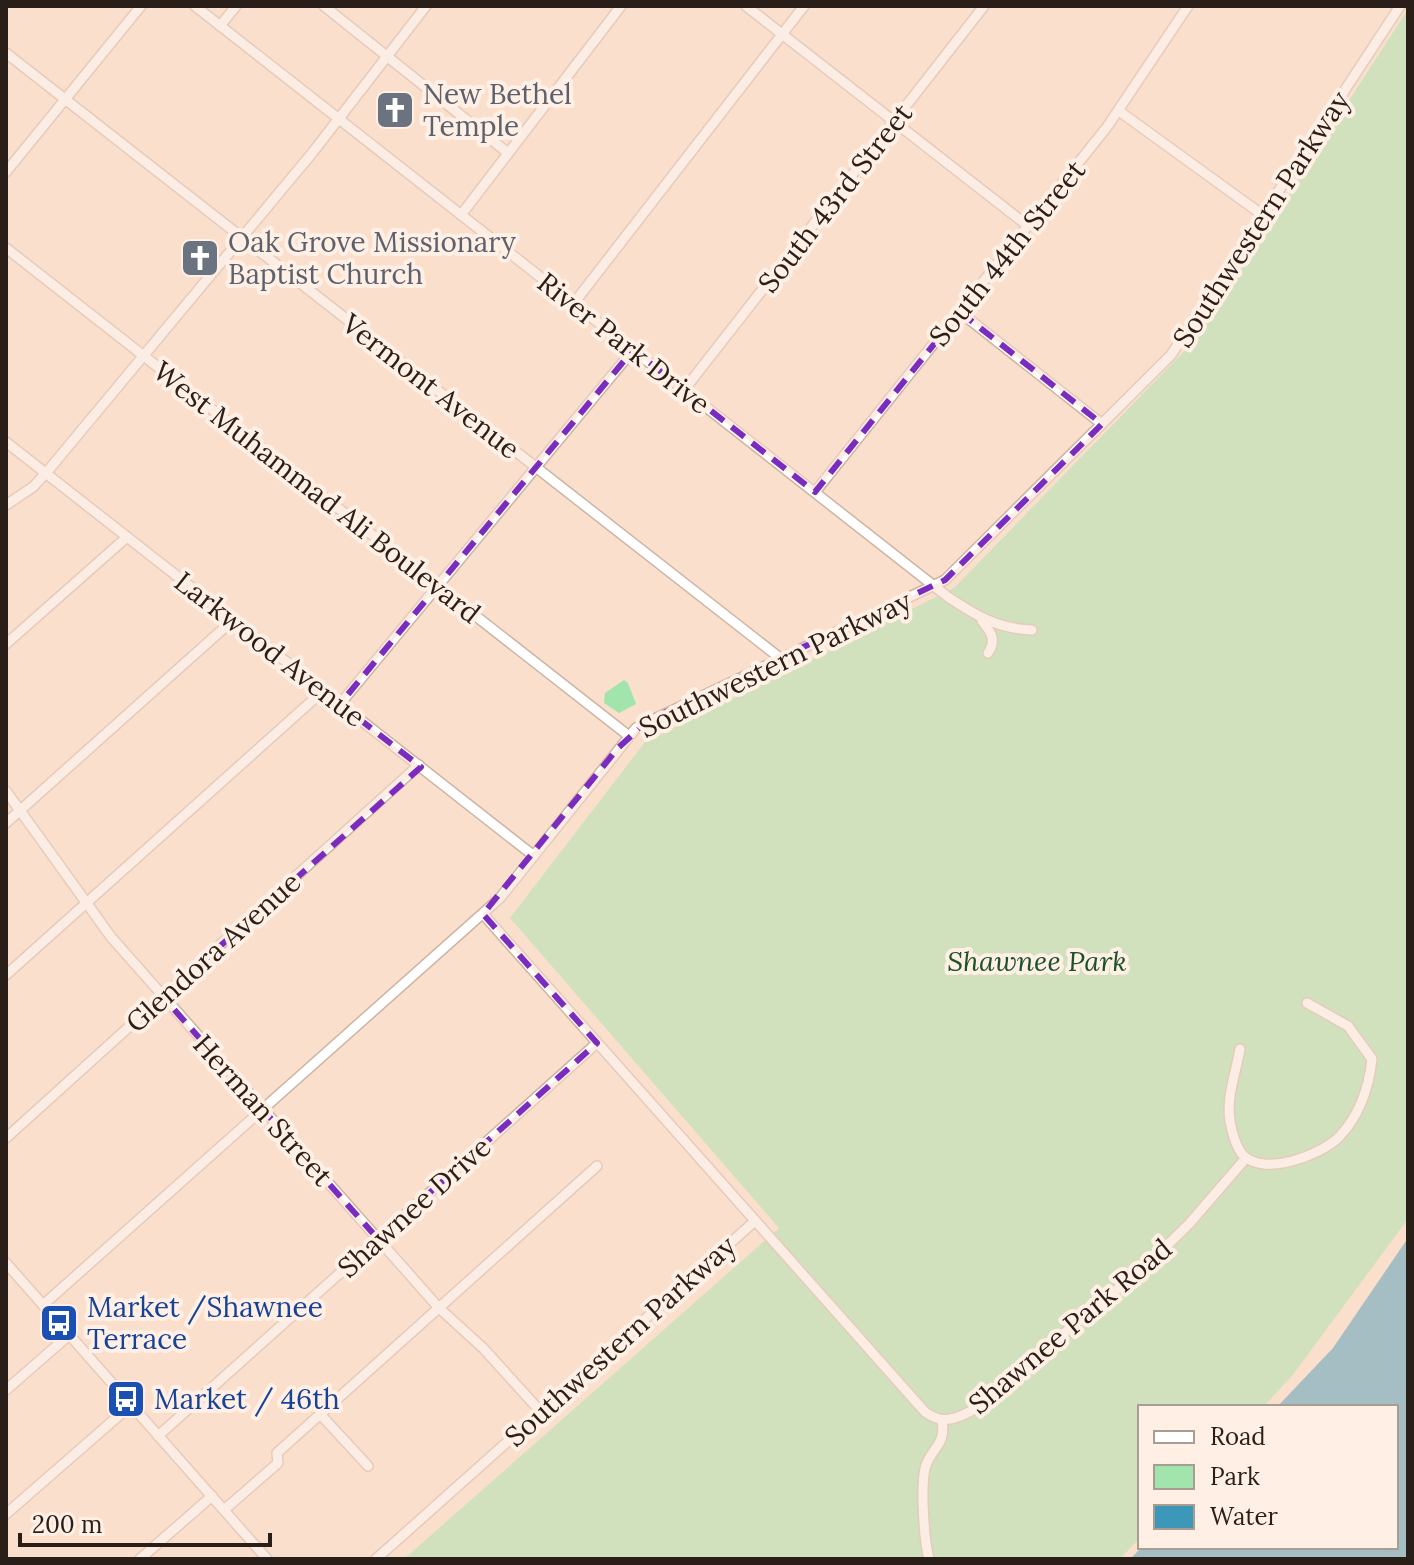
<svg xmlns="http://www.w3.org/2000/svg" width="1414" height="1565" viewBox="0 0 1414 1565" font-family="Lora,serif">
<style>
.green{fill:#a1e5ac}
.water{fill:#3d97b8}
.lines{fill:none;stroke-linecap:round;stroke-linejoin:round}
.minor-casing{stroke:#ceb4a3;stroke-width:12}
.minor{stroke:#fff;stroke-width:9}
.marked{fill:none;stroke:#7b2cbf;stroke-width:6;stroke-dasharray:16 10;stroke-linejoin:round}
.labels{text-anchor:middle;stroke-width:8;stroke-linejoin:round;paint-order:stroke}
.worship-label{font-size:28px;fill:#5b616d;stroke:#ffefe4;text-anchor:start}
.street-label{font-size:28px;fill:#291f18;stroke:#ffefe4}
.park-label{font-size:28px;font-style:italic;fill:#1a5329;stroke:#ffefe4}
.transit-label{font-size:28px;fill:#164399;stroke:#ffefe4;text-anchor:start}
</style>
<rect width="100%" height="100%" fill="#fadfcd"/>
<!-- green -->
<g class="green">
<path d="M1408,9V1219L1292,1376L1263,1407H1140V1538L1120,1559H404L779,1228L510,918L645,742L954,588L1194,341Z"/>
<path d="M624,680L628,683L636,704L619,713L604,703L605,693Z"/>
</g>
<!-- water -->
<path class="water" d="M1408,1238V1559H1130L1142,1547H1396V1407H1277L1333,1348Z"/>
<g class="lines">
<!-- minor casing -->
<g class="minor-casing">
<g id="minor">
<path d="M195,6L948,597C975,615 998,629 1032,630"/>
<path d="M324,6L508,153"/>
<path d="M746,6L1028,226"/>
<path d="M220,26L236,6"/>
<path d="M6,53L780,658"/>
<path d="M1119,111L1264,216"/>
<path d="M6,172L141,6"/>
<path d="M461,215L621,6"/>
<path d="M6,248L629,736"/>
<path d="M574,303L804,6"/>
<path d="M960,312L1102,424"/>
<path d="M684,390L984,6"/>
<path d="M6,442L534,856"/>
<path d="M815,492L1107,127L1188,6"/>
<path d="M6,505L33,487L46,473L313,152L426,6"/>
<path d="M982,621C991,632 997,640 988,653"/>
<path d="M6,644L127,537"/>
<path d="M340,704L633,350"/>
<path d="M6,791L111,937L439,1308L483,1348L541,1412"/>
<path d="M6,823L233,620"/>
<path d="M483,914L925,1412C941,1424 954,1420 971,1411L1151,1261L1189,1224L1246,1158"/>
<path d="M6,975L323,691"/>
<path d="M1240,1049C1236,1072 1226,1098 1230,1121C1232,1132 1236,1147 1243,1155C1264,1177 1321,1155 1339,1137C1359,1116 1369,1087 1372,1059L1348,1026L1307,1003"/>
<path d="M6,1138L419,765"/>
<path d="M6,1263L267,1559"/>
<path d="M43,1305L500,898L636,728L945,580L1171,355L1400,6"/>
<path d="M6,1390L69,1335"/>
<path d="M320,1414L368,1466"/>
<path d="M158,1436L597,1043"/>
<path d="M224,1510L278,1463L277,1453L597,1166"/>
<path d="M6,1514L131,1405"/>
<path d="M140,1559L212,1496"/>
<path d="M376,1559L755,1221"/>
<path d="M929,1559C924,1540 920,1483 926,1465C934,1445 946,1445 942,1420"/>
</g>
</g>
<!-- minor -->
<use href="#minor" class="minor"/>
</g>
<!-- marked area -->
<path d="M0 0H1414V1565H0ZM960,312L1102,424L945,580L649,720L618,748L483,914L597,1043L378,1239L163,997L421,767L340,704L633,350L815,492Z" fill="#fadfcd" fill-opacity=".55" fill-rule="evenodd"/>
<path class="marked" d="M960,312L1102,424L945,580L649,720L618,748L483,914L597,1043L378,1239L163,997L421,767L340,704L633,350L815,492Z"/>
<!-- icons -->
<defs>
<g id="church-square" transform="scale(2)"><rect x="-9" y="-9" width="18" height="18" rx="4" fill="#6b7280" stroke="#ffefe4"/><path d="M-1.2-6h2.4v3.5h3.3v2.4h-3.3V6h-2.4V-.1h-3.3v-2.4h3.3Z" fill="#fff"/></g>
<g id="bus-square" transform="scale(2)"><rect x="-9" y="-9" width="18" height="18" rx="4" fill="#1a4fb4" stroke="#ffefe4"/><path d="M-5-6H5V4H4V6H2V4H-2V6H-4V4H-5ZM-3.5-4V0h7V-4ZM-3.5 1.2v1.5H-2V1.2ZM2 1.2v1.5H3.5V1.2Z" fill="#fff"/></g>
</defs>
<g fill-rule="evenodd">
<use href="#church-square" x="395" y="110"/>
<use href="#church-square" x="200" y="258"/>
<use href="#bus-square" x="59" y="1323"/>
<use href="#bus-square" x="126" y="1399"/>
</g>
<g class="labels">
<!-- worship labels -->
<g class="worship-label">
<text x="423" y="104">New Bethel<tspan x="423" dy="32">Temple</tspan></text>
<text x="228" y="252">Oak Grove Missionary<tspan x="228" dy="32">Baptist Church</tspan></text>
</g>
<!-- street labels -->
<g class="street-label">
<text transform="translate(835 198) rotate(-52)" y="10">South 43rd Street</text>
<text transform="translate(1261 219) rotate(-57)" y="10">Southwestern Parkway</text>
<text transform="translate(1007 253) rotate(-51)" y="10">South 44th Street</text>
<text transform="translate(624 343) rotate(38)" y="10">River Park Drive</text>
<text transform="translate(431 386) rotate(38)" y="10">Vermont Avenue</text>
<text transform="translate(317 492) rotate(38)" y="10">West Muhammad Ali Boulevard</text>
<text transform="translate(270 649) rotate(38)" y="10">Larkwood Avenue</text>
<text transform="translate(775 664) rotate(-26)" y="10">Southwestern Parkway</text>
<text transform="translate(213 952) rotate(-42)" y="10">Glendora Avenue</text>
<text transform="translate(263 1110) rotate(48)" y="10">Herman Street</text>
<text transform="translate(414 1207) rotate(-42)" y="10">Shawnee Drive</text>
<text transform="translate(1070 1326) rotate(-40)" y="10">Shawnee Park Road</text>
<text transform="translate(620 1341) rotate(-42)" y="10">Southwestern Parkway</text>
</g>
<!-- park labels -->
<g class="park-label">
<text x="1037" y="971">Shawnee Park</text>
</g>
<!-- transit labels -->
<g class="transit-label">
<text x="87" y="1317">Market /Shawnee<tspan x="87" dy="32">Terrace</tspan></text>
<text x="154" y="1409">Market / 46th</text>
</g>
</g>
<!-- border -->
<rect width="1414" height="1565" fill="none" stroke="#291f18" stroke-width="16"/>
<!-- legend -->
<rect x="1138" y="1405" width="260" height="144" fill="#ffefe4" stroke="#a99c92" stroke-width="2"/>
<rect x="1154" y="1431" width="40" height="12" fill="#ffffff" stroke="#a99c92" stroke-width="2"/>
<text x="1210" y="1445" font-size="24" fill="#291f18">Road</text>
<rect x="1154" y="1465" width="40" height="24" fill="#a1e5ac" stroke="#a99c92" stroke-width="2"/>
<text x="1210" y="1485" font-size="24" fill="#291f18">Park</text>
<rect x="1154" y="1505" width="40" height="24" fill="#3d97b8" stroke="#a99c92" stroke-width="2"/>
<text x="1210" y="1525" font-size="24" fill="#291f18">Water</text>
<!-- scale -->
<path d="M20 1533v12h250v-12" fill="none" stroke="#291f18" stroke-width="4"/>
<text x="32" y="1533" font-size="24" fill="#291f18" stroke="#ffefe4" stroke-width="6" paint-order="stroke">200 m</text>
</svg>
